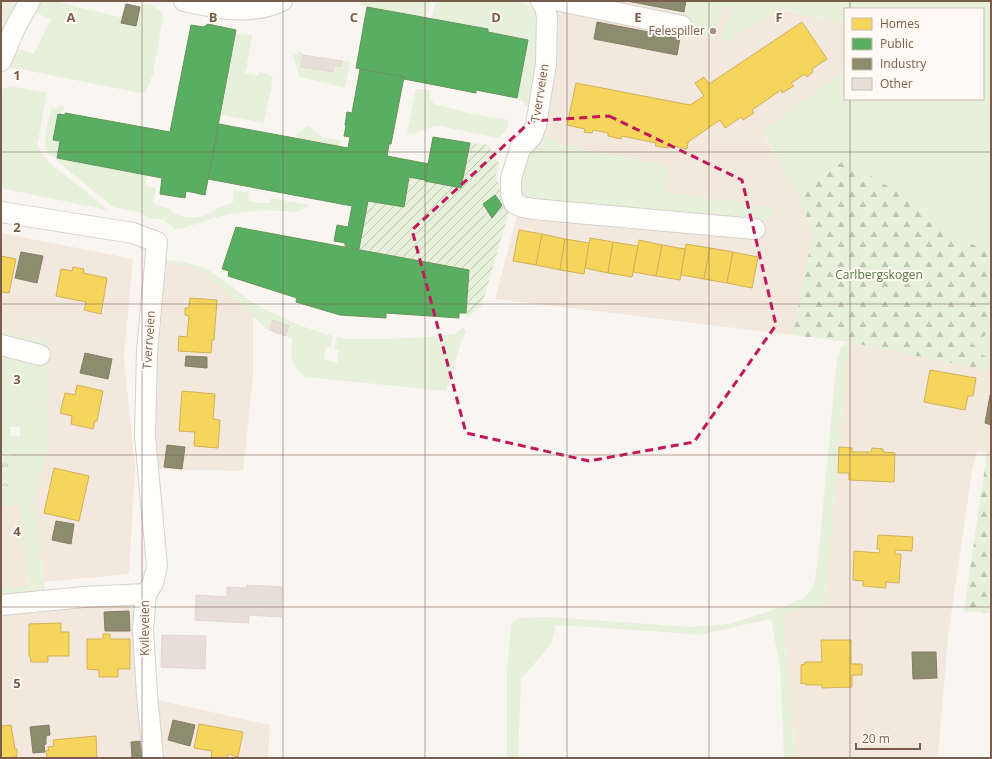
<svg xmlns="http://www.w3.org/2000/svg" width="992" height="759" viewBox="0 0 992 759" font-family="'Open Sans',sans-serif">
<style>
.residential{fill:#f2e8de}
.grass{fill:#e7f0db;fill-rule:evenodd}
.forest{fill:url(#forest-firs)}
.park{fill:url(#park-tufts)}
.garden{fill:url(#garden-furrows)}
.homes{fill:#f6d55c;stroke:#d1b158}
.public{fill:#5aae61;stroke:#64955b}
.industry{fill:#8c8c6e;stroke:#877e64}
.building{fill:#e6ded7;stroke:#e2d8d2}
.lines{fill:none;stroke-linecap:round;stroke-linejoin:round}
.minor-casing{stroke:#d7d1cb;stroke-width:22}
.minor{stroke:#fefefd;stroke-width:20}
.marked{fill:none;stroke:#c2185b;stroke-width:3;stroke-dasharray:8 5;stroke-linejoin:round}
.grid{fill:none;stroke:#7a5c4d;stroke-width:1;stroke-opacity:0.55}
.poi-dot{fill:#a69286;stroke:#fffaf3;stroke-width:1.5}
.labels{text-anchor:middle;stroke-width:4;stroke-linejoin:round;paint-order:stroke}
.poi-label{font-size:12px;fill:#7a5c4d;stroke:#fffaf3;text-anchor:end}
.street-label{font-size:12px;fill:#7a5c4d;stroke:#fffaf3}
.park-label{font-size:12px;fill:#537a41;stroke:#fffaf3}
.grid-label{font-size:13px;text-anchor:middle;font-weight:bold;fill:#7a5c4d;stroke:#fffaf3;stroke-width:4;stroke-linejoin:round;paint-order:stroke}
</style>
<defs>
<pattern id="forest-firs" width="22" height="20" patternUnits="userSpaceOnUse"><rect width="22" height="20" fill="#e7f0db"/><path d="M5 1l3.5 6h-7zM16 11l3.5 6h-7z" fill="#c0c6b4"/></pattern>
<pattern id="park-tufts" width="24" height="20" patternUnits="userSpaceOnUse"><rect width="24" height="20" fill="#e7f0db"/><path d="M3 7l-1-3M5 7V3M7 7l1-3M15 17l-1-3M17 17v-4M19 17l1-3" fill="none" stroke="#c0c6b4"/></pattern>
<pattern id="garden-furrows" width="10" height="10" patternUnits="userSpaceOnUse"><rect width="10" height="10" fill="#e7f0db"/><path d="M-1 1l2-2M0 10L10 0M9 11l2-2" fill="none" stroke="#c0c6b4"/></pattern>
</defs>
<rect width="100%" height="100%" fill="#f9f5f0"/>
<!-- residential -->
<g class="residential">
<path d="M1,1H13L1,23Z"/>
<path d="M552,1H738L845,23V63L843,72L762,132L770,147L793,182L813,232L793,335L495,299L518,213L521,186L518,173Z"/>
<path d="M1,233L133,259L124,357L135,468L129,574L44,582L35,500L47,450L44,349L46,340L1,330Z"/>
<path d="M161,263L197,268L230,294L253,316V378L243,471L157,469L151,397Z"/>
<path d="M849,342L991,371V454L977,451L972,471L948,637L938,758H796L783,614L825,604Z"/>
<path d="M21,504L28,586L1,589V506Z"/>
<path d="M119,602L136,610L145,758H1V615L21,611Z"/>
<path d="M153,699L270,725L268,758H157Z"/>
</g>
<!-- grass -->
<g class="grass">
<path d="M13,1H18L1,35V23Z"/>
<path d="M42,1H61V3L123,18L122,23L136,26L141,4L151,5L161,11L163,17L153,74L146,91L140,93L10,67L18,48L34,54L51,19L36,13Z"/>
<path d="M351,1H430L426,18L367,7L361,5V3Z"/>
<path d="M436,1H519L535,9L539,16L540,33L532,112L522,101L517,98L528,40L488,32V29L432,19Z"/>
<path d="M686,1H991V254L926,221L910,198L880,182L847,158L809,186L795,188L762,132L843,72L845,63V99H983V9H845V23L780,9L726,42L720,41L727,19H731L734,8L723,6L715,39C704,35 689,25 685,14C684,10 686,5 686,1Z"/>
<path d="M236,34L252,35L249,54L245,73L258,76L259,72L267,74L273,78L264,123L221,115Z"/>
<path d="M300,51C307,59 330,65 341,67L342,61L350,62L345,88L300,77L293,56Z"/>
<path d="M10,86L47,93L37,145C46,164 63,173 79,186C89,193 98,202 107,210L1,188V90Z"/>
<path d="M416,89L430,90V99L434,104L468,113L508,120C509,128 504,133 498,138L440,126C426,126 421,134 407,134Z"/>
<path d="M59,105L64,107L62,115L58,114L53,139L60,141L57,158L147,175L145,186L156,188L153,202L158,206L171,209L172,213L184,217H201L211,213L217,208L232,203L235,197L233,194L234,190L249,193L248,200L256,203H270L271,198L310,205L296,212L264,210L237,213L217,217L184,228L175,229L164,220L148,218L142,213L113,207L57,161V158L47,153C42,138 48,123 52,108L58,109Z"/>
<path d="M309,126L323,138L340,140L339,147L297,139V134Z"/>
<path d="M540,130L558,144L668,166L664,192L776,208L768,220L761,222L532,201L525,193L518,173Z"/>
<path d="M162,259C174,261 187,262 198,266C218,272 236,292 254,303C278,317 306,329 333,336L330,348H326L324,360L337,363L339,350L334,349L337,336L346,339H384L429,337L455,334L463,327L466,333L462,338L453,371L446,391L305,377C288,361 292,360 292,338L285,336L288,326L273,320L269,330L266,329L230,294L197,268L161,263Z"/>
<path d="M1,330L46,340L44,349L1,339Z"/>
<path d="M991,332V358L984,356L972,343Z"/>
<path d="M849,342L825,604L783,614L796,758H784L780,668L771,619L699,635L680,633L556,625L552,643L521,679L518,758H507V669L511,624L519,618L550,617L690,627L729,624L783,607L803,598L810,592L814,584L818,560L837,358L841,347Z"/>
<path d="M1,350L46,360L47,450L35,500L45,592L1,598V589L28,585L21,505L1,506V485L12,486L15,455L1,453ZM10,427H20V436H10Z"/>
</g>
<!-- forest -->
<g class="forest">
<path d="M847,158L880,182L910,198L927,221L991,254V332L972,343L984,356L991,358V371L849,342L793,335L813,232L795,188L809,186Z"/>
<path d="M987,453L991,454V613L964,611Z"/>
</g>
<!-- park -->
<path class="park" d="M1,453L15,455L12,487L1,485Z"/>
<!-- garden -->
<path class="garden" d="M470,143L489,145L493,157L499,162L496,175L504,199L510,208L482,305L466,319L469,270L359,249L368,201L404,207L409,177L425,180Z"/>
<!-- homes -->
<g class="homes">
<path d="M802,22L827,59L812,69L813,72L807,77L805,74L791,83L794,86L782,93L781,90L752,110L754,113L743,120L741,117L725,128L720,120L688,142L687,149L669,145L668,148L655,146L656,143L622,136L621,139L608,136V133L593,130L592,133L584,132L585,129L567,125L576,83L690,105L704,96L695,83L704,77L709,84Z"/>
<path d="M519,230L542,234L536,265L513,261Z"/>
<path d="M542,234L565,239L560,270L536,265Z"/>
<path d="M590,238L613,242L608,273L585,268Z"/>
<path d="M565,239L589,243L584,274L560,270Z"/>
<path d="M639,240L662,245L656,276L633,272Z"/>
<path d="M613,242L638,246L632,277L608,273Z"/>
<path d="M686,244L710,248L704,279L681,275Z"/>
<path d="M662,245L685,249L680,280L656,276Z"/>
<path d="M710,248L733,252L727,283L704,279Z"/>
<path d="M733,252L758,257L752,288L727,283Z"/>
<path d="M1,256L16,259L9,293L1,292Z"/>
<path d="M73,267L84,269L83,273L107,278L101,314L84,310L86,302L56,296L61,269L72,271Z"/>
<path d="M190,298L217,300L214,340H212L211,353L178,351L179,336L187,337L189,316L185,315V308H189Z"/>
<path d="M930,370L976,378L973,396H968L965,410L924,402Z"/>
<path d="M77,385L103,391L97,421H95L93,429L71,424L72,416L60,413L65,393L75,395Z"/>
<path d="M182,391L215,394L213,419L220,420L218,448L194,446L195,432L179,431Z"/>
<path d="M839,447L852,448V452H871L872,448L883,449V452L895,453L894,482L849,480V473H838Z"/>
<path d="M54,468L89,476L79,521L44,513Z"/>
<path d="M878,535L913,537L912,551L895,550V554H901L899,583L886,582V588L863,586V581L853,580L854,551L879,553L880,549H877Z"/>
<path d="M61,623V632H69V656H48V662H31L30,656H29V624Z"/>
<path d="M103,634H110V639H130V669H118V677H99V670L87,669V639H103Z"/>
<path d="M821,640H851V664H862V675H852V687L822,688V685H806L805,683L801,684V665L805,664V662H822Z"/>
<path d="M199,724L243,732L238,757L228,754L227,758H211L212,751L194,748Z"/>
<path d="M11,725L15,749H17V756L16,757L1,758V726Z"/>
<path d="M96,736L97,758H47L46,751L49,750L48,747L54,746L53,740Z"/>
</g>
<!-- public -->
<g class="public">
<path d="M367,7L488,29V32L528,40L517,98L476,90V93L404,79L405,77L356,68Z"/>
<path d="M208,24L236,30L205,195L186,191L185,198L160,194L162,178L57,158L60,141L53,140L58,114L65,115V113L170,132L191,25L204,27Z"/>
<path d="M360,69L404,77L391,144H389L387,156L429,164L425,180L409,177L404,207L368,201L359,249L345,246V243L334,241L337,225L348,227L352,206L208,179L219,124L348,148L350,137L344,136L346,126L345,125L347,112L352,113Z"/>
<path d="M433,137L470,143L461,188L425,181Z"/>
<path d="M495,195L502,205L492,218L483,204Z"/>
<path d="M236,227L469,270L466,313H459V318L386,313V318L340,315L296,302L297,298L228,276L229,271L222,269Z"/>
</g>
<!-- industry -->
<g class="industry">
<path d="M627,1H686L684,12Z"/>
<path d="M126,4L140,7L136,26L121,23Z"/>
<path d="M597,22L680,38L677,55L594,39Z"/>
<path d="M21,252L43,256L37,283L15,278Z"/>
<path d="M85,353L112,359L108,379L80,373Z"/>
<path d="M186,356L207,357V368L185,366Z"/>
<path d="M990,395H991V425L985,423Z"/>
<path d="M167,445L185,447L182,469L164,467Z"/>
<path d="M56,521L74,524L71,544L52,540Z"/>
<path d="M129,611L130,631H105L104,612Z"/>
<path d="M912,652H936L937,678L913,679Z"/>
<path d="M173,720L195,725L190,746L168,740Z"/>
<path d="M49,725L50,735L46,736V744L44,745L45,752L33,753L30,727Z"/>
<path d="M143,741L145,758H132L131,742Z"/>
</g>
<!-- building -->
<g class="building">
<path d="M303,55L342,61L341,67L334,65L333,72L301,67Z"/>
<path d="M273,320L289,326L285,336L269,330Z"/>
<path d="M247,585L282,587L281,617L249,615V623L195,620L196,595L227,597V587L247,588Z"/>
<path d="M162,635L206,636L205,669L161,667Z"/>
</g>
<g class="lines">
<!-- minor casing -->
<g class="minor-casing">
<g id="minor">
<path d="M184,1C217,8 250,16 282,1"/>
<path d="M541,1L545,7L547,17L546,64L536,125L532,136L520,149L511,178V193L514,203L522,207L533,209L755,229"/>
<path d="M560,1L682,26"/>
<path d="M1,61L15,28L30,1"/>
<path d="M1,212L133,233L157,242L147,352L145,436L157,566L153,583L146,594"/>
<path d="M1,345L40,355"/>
<path d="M1,605L84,597L146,594L143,630L147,695L153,757"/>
</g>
</g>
<!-- minor -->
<use href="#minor" class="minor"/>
</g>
<!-- marked area -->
<path class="marked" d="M609,116L742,180L776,325L694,442L589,461L466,433L412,230L531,121Z"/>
<!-- grid -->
<path class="grid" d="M142,1V758M283,1V758M425,1V758M567,1V758M709,1V758M850,1V9M850,99V758M1,152H991M1,304H991M1,455H991M1,607H991"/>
<!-- markers -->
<circle class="poi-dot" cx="713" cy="31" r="4"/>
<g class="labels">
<!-- poi labels -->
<g class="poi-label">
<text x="705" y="35">Felespiller</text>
</g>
<!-- street labels -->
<g class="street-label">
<text transform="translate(540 93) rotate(-81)" y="4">Tverrveien</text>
<text transform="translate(149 340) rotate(-86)" y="4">Tverrveien</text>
<text transform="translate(145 628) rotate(-90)" y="4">Kvileveien</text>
</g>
<!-- park labels -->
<g class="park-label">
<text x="879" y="279">Carlbergskogen</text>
</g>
</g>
<g class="grid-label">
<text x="71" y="22">A</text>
<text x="213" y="22">B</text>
<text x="354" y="22">C</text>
<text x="496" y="22">D</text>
<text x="638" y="22">E</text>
<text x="779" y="22">F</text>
<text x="17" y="80">1</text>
<text x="17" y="232">2</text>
<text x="17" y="384">3</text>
<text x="17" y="536">4</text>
<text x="17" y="688">5</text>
</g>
<!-- border -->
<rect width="992" height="759" fill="none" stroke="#7a5c4d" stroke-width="4"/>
<!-- legend -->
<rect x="844" y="8" width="140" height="92" fill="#fffaf3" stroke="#cabbb1"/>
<rect x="852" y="18" width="20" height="12" fill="#f6d55c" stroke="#cabbb1"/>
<text x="880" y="28" font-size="12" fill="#7a5c4d">Homes</text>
<rect x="852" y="38" width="20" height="12" fill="#5aae61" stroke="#cabbb1"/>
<text x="880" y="48" font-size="12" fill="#7a5c4d">Public</text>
<rect x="852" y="58" width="20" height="12" fill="#8c8c6e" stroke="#cabbb1"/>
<text x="880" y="68" font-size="12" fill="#7a5c4d">Industry</text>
<rect x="852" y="78" width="20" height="12" fill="#e6ded7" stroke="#cabbb1"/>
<text x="880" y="88" font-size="12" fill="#7a5c4d">Other</text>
<!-- scale -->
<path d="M856 743v6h64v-6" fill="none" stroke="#7a5c4d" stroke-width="2"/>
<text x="862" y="743" font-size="12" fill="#7a5c4d" stroke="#fffaf3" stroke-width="3" paint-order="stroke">20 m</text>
</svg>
